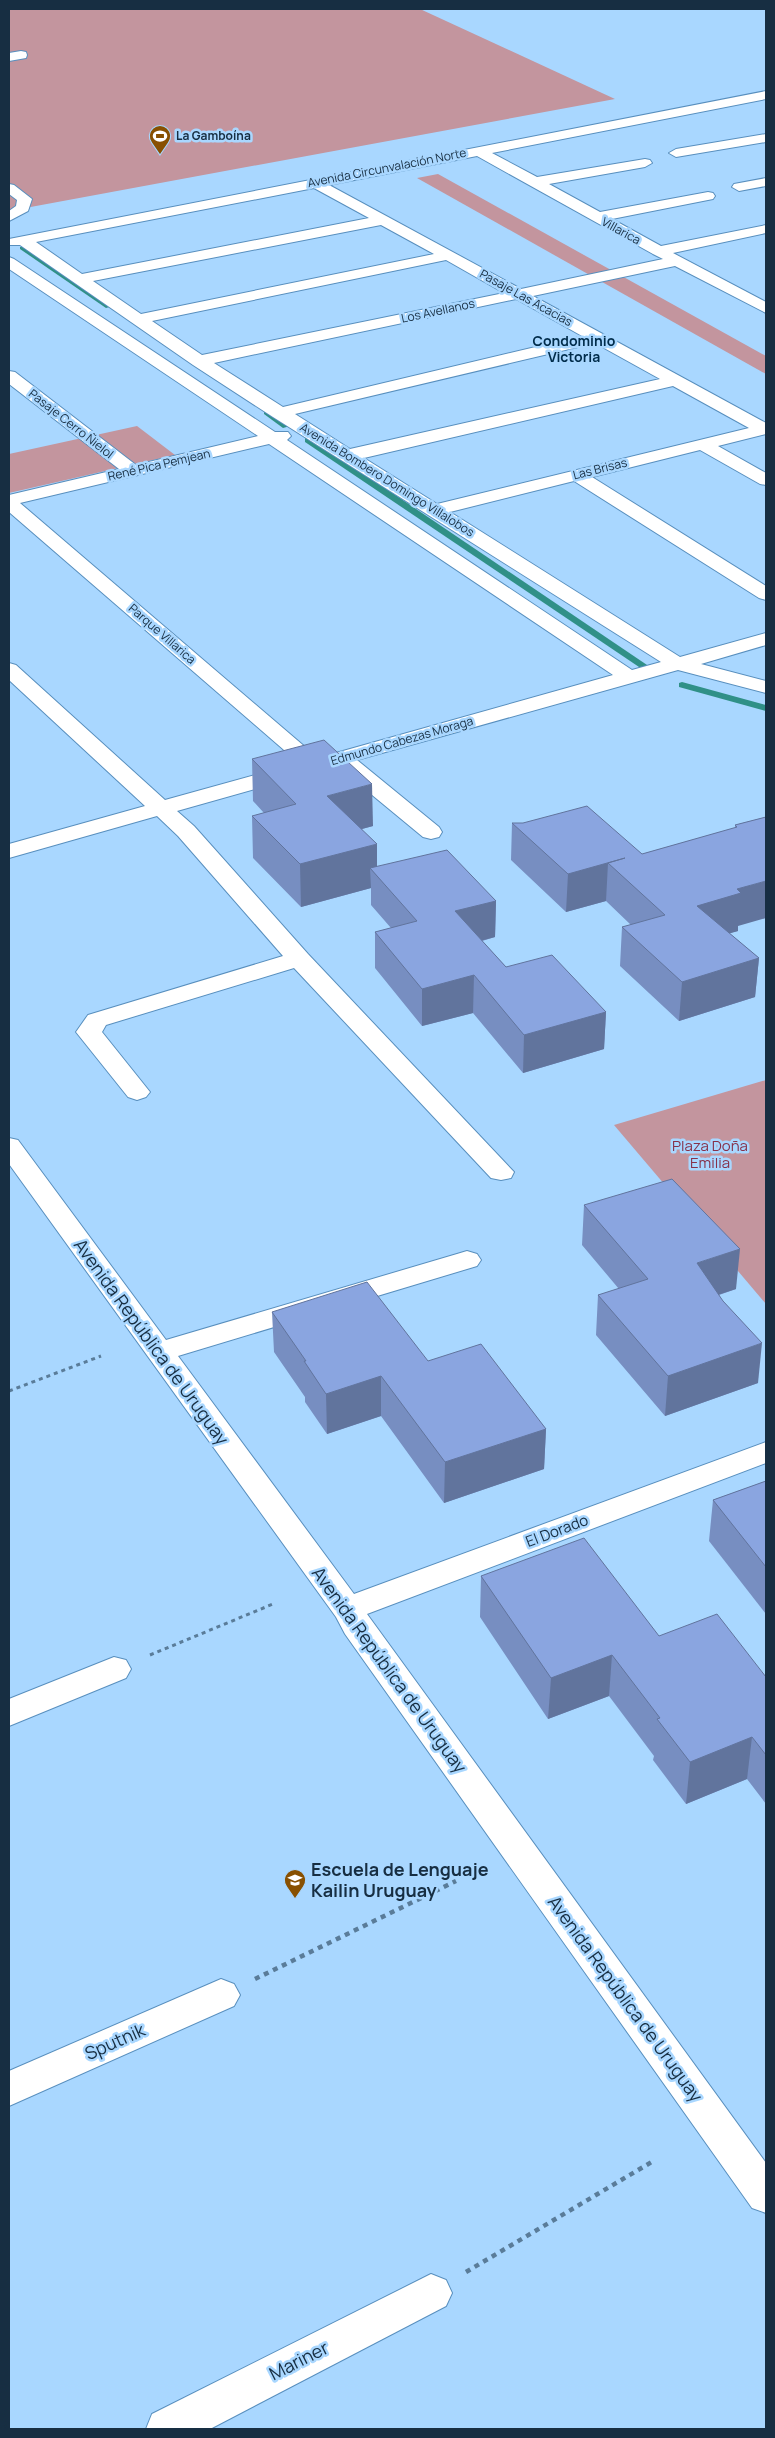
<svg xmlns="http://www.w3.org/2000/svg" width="775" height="2438" viewBox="0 0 775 2438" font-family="Manrope,sans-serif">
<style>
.green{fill:#c3959e}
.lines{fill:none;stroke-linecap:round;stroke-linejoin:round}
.stream{fill:#309087;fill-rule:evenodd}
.minor-casing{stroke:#588fbe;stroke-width:2}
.path-far1{stroke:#5a7c99;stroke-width:3;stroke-dasharray:4 4;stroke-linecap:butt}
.path{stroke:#5a7c99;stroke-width:4.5;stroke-dasharray:5 5;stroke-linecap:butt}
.minor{fill:#fff;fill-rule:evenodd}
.wall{fill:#778ec1}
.shaded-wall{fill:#61749d}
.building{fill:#8aa5e0;stroke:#61749d}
.labels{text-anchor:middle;stroke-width:5;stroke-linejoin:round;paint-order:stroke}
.far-poi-label{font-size:12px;font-weight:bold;fill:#172e42;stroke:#a9d7ff;text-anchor:start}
.far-street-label{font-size:12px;fill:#172e42;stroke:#a9d7ff}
.far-neighbourhood-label{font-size:14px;font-weight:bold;fill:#002c4b;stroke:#a9d7ff}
.park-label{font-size:15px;fill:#87314a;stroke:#a9d7ff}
.street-label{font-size:15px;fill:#172e42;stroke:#a9d7ff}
.near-street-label{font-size:18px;fill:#172e42;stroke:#a9d7ff}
.near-poi-label{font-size:18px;font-weight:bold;fill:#172e42;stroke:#a9d7ff;text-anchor:start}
</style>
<rect width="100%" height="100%" fill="#a9d7ff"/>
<!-- green -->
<g class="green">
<path d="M9,9H420L615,99L9,211Z"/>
<path d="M438,174L766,356V374L417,178Z"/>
<path d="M137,426L175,455L9,493V454Z"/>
<path d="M766,1080V1304L614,1125Z"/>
</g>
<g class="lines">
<!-- stream -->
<g class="stream">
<path d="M20,247H24L113,306L106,308L20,249Z"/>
<path d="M264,410H270L290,426L283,428L264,414Z"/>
<path d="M305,438H311L650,667L648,669H642L305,442Z"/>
<path d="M682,682L766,705V711L679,687V683Z"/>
</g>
<!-- minor casing -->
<g class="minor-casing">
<g id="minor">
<path d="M21,51L26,52L27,55L26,58L9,61V53Z"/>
<path d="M766,91V99L492,153L537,177L645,159L650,160L652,163L645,167L549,184L600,212L708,192L713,193L715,196L713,199L612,219L661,246L766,225V233L673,253L766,302V313L675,266L533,296L766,423V434L718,446L766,473V485L760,484L700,450L592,477L766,586V600L759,598L574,481L450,512L680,657L766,633V645L701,664L766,681V693L678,670L357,760L439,827L442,832L439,837L431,839L423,837L337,766L177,811L194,826L308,954L514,1172L511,1178L501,1180L491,1178L294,968L106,1025L102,1032L150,1092L146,1097L137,1100L128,1097L76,1032L88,1015L283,956L178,836L157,816L9,858V844L145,806L9,680V663L16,665L165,800L299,763L9,512V495L119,469L9,384V371L15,372L136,465L258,436L9,269V257L14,259L275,432H288L291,436L287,440L632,670L661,662L273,417L193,365L20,245H9V239ZM477,156L653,254L663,259L521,289L329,185ZM314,188L369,218L82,274L36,242ZM381,225L434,254L141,314L93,281ZM446,260L504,293L202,355L152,321ZM516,299L582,336L283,407L214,363ZM595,343L660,379L350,449L295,414ZM673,386L749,428L437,504L364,458ZM269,444L613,675L318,758L20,503Z"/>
<path d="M766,134V142L676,157L669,153L676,149Z"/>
<path d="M766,178V186L739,191L732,187L734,184Z"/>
<path d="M9,184L14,185L32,199L28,211L9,221V211L16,206L17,200L9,194Z"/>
<path d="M9,1138L18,1140L166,1340L457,1254L467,1251L477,1254L481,1260L477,1266L178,1356L354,1594L766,1442V1463L367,1614L766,2163V2213L752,2208L345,1634L336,1617L9,1164Z"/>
<path d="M114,1657L126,1660L131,1669L126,1678L9,1726V1699Z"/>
<path d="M221,1979L234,1984L240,1995L234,2006L9,2106V2071Z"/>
<path d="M431,2274L446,2280L452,2293L446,2306L210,2429H146L152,2414Z"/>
</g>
</g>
<!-- path-far1 -->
<g class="path-far1">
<path d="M9,1391L101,1356"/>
<path d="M150,1655L273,1604"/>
</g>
<!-- path -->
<g class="path">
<path d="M255,1979L456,1881"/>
<path d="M466,2272L655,2160"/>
</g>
<!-- minor -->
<use href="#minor" class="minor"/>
</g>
<!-- wall -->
<g class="wall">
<path d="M252,759L373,826L362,829L377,867L496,901L495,937L482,941L506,967L606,1012L604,1049L523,1073L473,1013L422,1026L375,968V932L391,928L371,905V888L301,907L253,858L252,816L264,813L253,801Z"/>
<path d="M766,817L738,926V931L729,933L759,958L755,997L679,1021L620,966L622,927L631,925L606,901L566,912L511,860L512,823L642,854L735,828V825Z"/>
<path d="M584,1205L736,1289L719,1295L758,1383L665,1416L596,1335L598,1295L619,1289L582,1245Z"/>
<path d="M272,1312L546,1429L544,1469L444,1503L381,1416L327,1434L305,1402V1397L274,1352Z"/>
<path d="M766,1481V1614L709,1541L713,1500Z"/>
<path d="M481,1576L659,1636L766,1677V1804L747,1779L686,1804L653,1760L654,1756L609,1696L548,1719L480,1617Z"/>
</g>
<!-- shaded-wall -->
<g class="shaded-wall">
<path d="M372,784L373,826L328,838L327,796Z"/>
<path d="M377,844V876L370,868L371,888L301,907L300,864Z"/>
<path d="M625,858L608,863L606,901L566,912L568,874Z"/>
<path d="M766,881V918L738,926V931L694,944L697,906L737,889Z"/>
<path d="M496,901L495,937L454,948L455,911Z"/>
<path d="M759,958L755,997L679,1021L682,982Z"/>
<path d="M474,975L473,1013L422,1026V989Z"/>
<path d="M606,1012L604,1049L523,1073L524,1035Z"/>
<path d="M740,1249L736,1289L693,1303L697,1263Z"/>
<path d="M762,1343L758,1383L665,1416L668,1376Z"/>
<path d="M381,1376V1416L327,1434L326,1394Z"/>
<path d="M546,1429L544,1469L444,1503L445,1462Z"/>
<path d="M612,1655L609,1696L548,1719L551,1678Z"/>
<path d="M752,1737L747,1779L686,1804L690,1762Z"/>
</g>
<!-- building -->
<g class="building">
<path d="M324,740L372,784L327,796L377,844L300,864L252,816L296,804L252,759Z"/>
<path d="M587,806L642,854L737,827L735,825L766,817V881L737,889L741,893L697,906L759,958L682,982L622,927L665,915L608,863L625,858L568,874L512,823H523Z"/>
<path d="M447,850L496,901L455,911L506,967L552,955L606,1012L524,1035L474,975L422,989L375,932L417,921L370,868Z"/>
<path d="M672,1179L740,1249L697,1263L723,1301L762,1343L668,1376L598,1295L648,1279L584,1205Z"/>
<path d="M367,1282L428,1361L481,1344L546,1429L445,1462L381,1376L326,1394L304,1361H306L272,1312Z"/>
<path d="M766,1481V1567L713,1500Z"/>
<path d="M584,1538L659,1636L717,1614L766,1677V1755L752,1737L690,1762L657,1719L660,1718L612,1655L551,1678L481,1576Z"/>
</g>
<!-- icons -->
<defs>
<g id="stadium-pin" transform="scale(1.125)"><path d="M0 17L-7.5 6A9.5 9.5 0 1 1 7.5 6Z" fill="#885001" stroke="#a9d7ff"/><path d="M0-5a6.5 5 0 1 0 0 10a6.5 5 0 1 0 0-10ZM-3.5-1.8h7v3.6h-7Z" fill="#fff"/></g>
<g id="school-pin" transform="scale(1.125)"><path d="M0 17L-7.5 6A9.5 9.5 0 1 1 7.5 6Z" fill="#885001" stroke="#a9d7ff"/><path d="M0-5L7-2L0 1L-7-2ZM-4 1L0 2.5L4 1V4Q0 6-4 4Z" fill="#fff"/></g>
</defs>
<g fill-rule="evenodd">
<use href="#stadium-pin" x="160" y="136"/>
<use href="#school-pin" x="295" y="1880"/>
</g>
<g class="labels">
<!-- far-poi labels -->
<g class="far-poi-label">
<text x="176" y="140">La Gamboína</text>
</g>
<!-- far-street labels -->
<g class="far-street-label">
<text transform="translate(387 168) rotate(-11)" y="4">Avenida Circunvalación Norte</text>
<text transform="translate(621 231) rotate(29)" y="4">Villarica</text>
<text transform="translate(526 298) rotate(29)" y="4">Pasaje Las Acacias</text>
<text transform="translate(438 311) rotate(-12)" y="4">Los Avellanos</text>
<text transform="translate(71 424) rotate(38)" y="4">Pasaje Cerro Ñielol</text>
<text transform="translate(159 465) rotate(-13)" y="4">René Pica Pemjean</text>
<text transform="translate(600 469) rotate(-14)" y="4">Las Brisas</text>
<text transform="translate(387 480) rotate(32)" y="4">Avenida Bombero Domingo Villalobos</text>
<text transform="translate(162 634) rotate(41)" y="4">Parque Villarica</text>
<text transform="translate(402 741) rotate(-16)" y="4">Edmundo Cabezas Moraga</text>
</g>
<!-- far-neighbourhood labels -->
<g class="far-neighbourhood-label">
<text x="574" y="346">Condominio<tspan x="574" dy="16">Victoria</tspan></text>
</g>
<!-- park labels -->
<g class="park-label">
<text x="710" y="1151">Plaza Doña<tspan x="710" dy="17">Emilia</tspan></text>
</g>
<!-- street labels -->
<g class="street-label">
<text transform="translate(557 1531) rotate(-21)" y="5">El Dorado</text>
</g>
<!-- near-street labels -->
<g class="near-street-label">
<text transform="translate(151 1342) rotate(54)" y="6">Avenida República de Uruguay</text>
<text transform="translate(389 1670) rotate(54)" y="6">Avenida República de Uruguay</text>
<text transform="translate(625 1999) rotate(54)" y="6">Avenida República de Uruguay</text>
<text transform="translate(115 2042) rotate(-24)" y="6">Sputnik</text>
<text transform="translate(299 2361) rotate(-27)" y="6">Mariner</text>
</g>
<!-- near-poi labels -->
<g class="near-poi-label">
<text x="311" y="1876">Escuela de Lenguaje<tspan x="311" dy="21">Kailin Uruguay</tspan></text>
</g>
</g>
<!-- border -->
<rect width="775" height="2438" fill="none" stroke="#172e42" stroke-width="20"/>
</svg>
